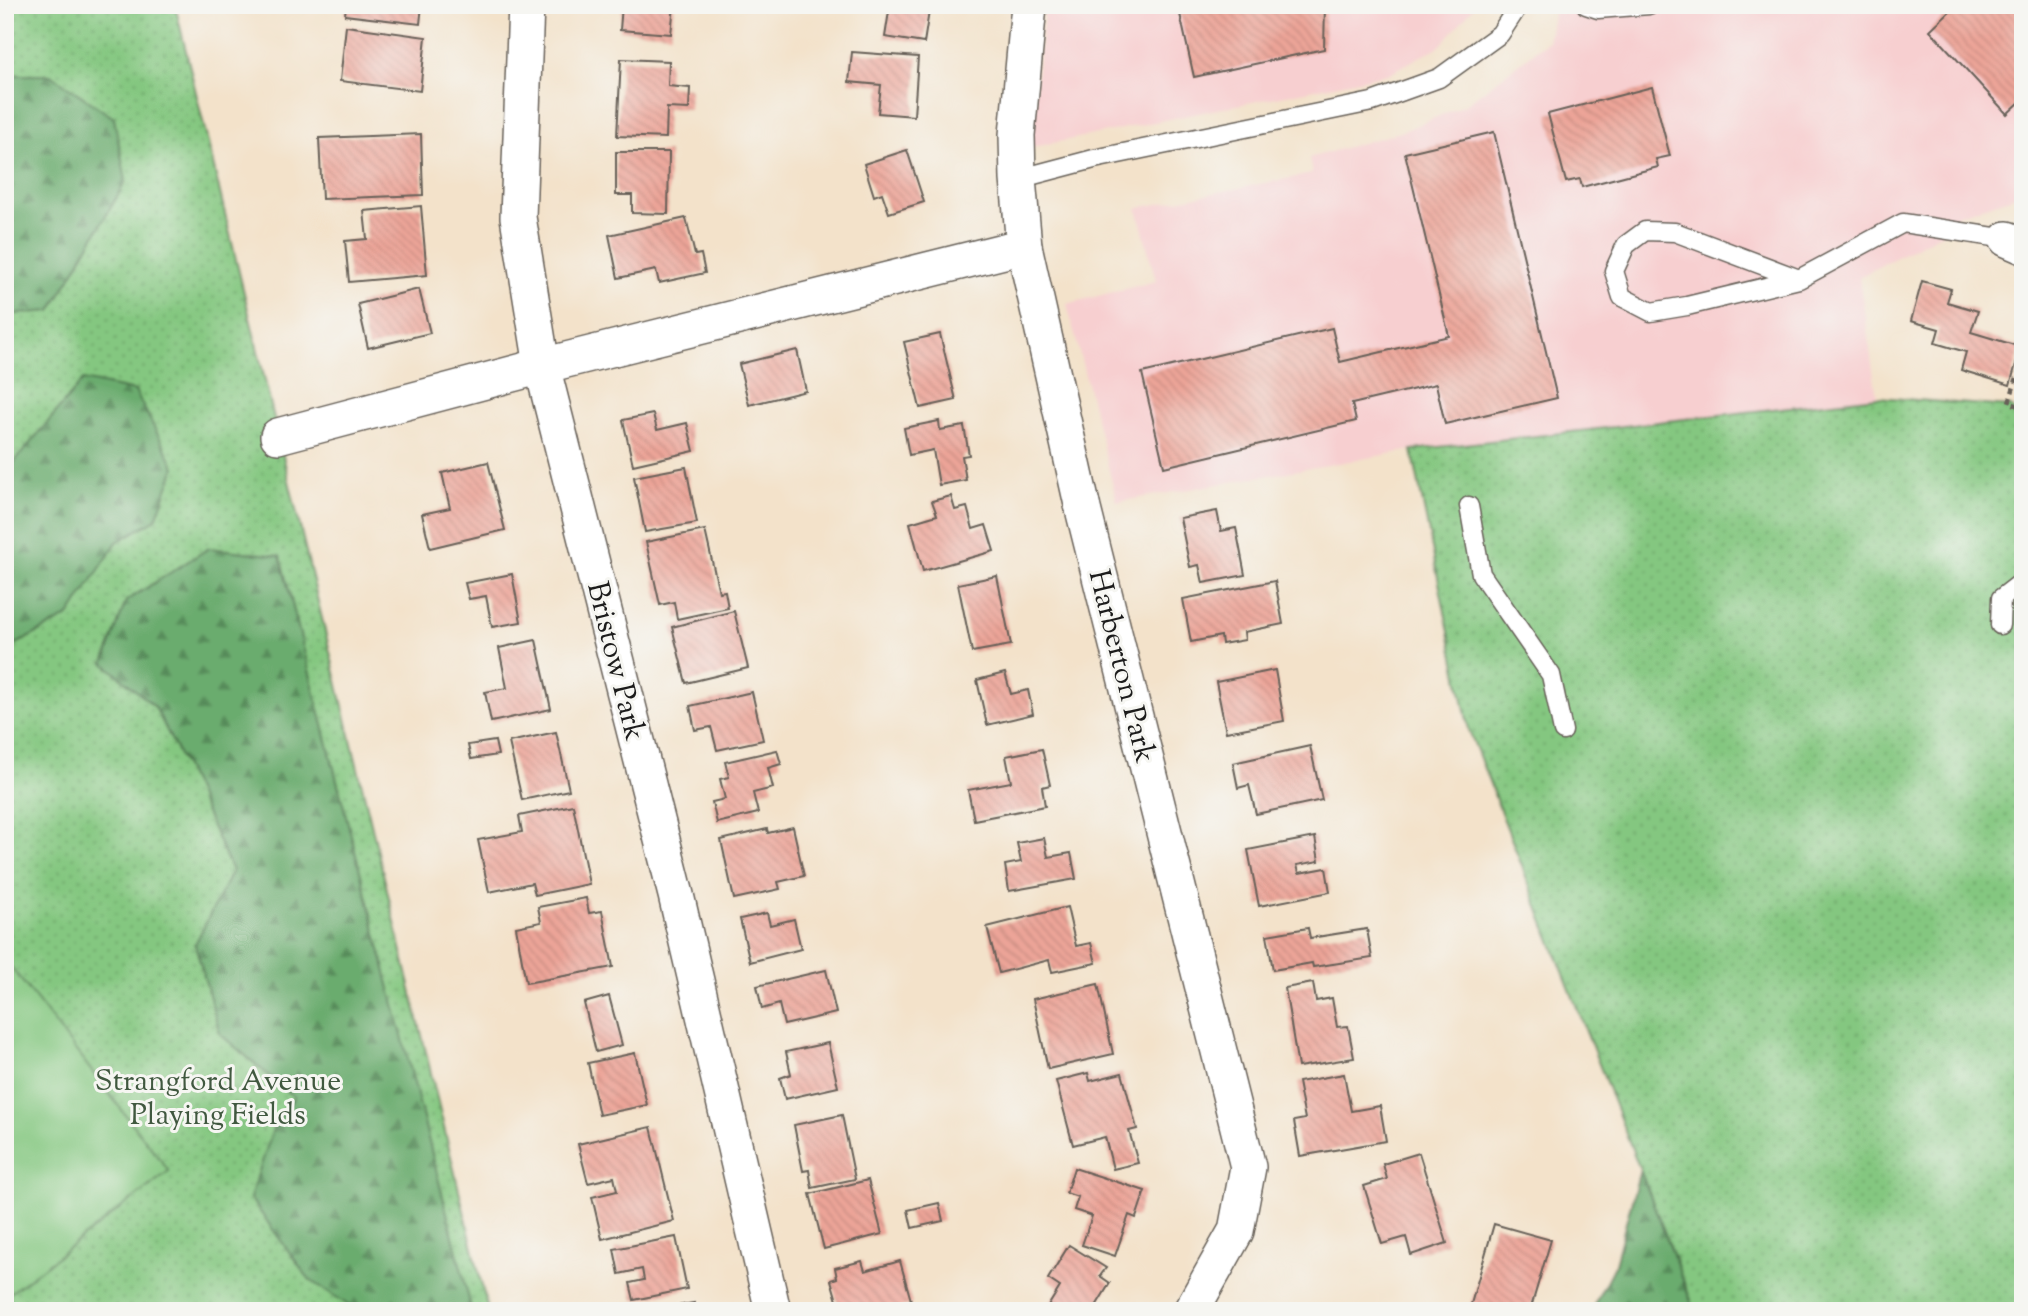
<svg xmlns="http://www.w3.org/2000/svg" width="2028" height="1316" viewBox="0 0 2028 1316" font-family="'Sorts Mill Goudy',serif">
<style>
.built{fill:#f7cfd0}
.green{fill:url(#green-dots);stroke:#50724e;stroke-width:2}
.forest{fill:url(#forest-firs);stroke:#446445;stroke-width:2}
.pitch{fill:#84c780;stroke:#50724e;stroke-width:2}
.building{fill:url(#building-back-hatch)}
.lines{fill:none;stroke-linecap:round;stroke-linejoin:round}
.service-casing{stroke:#676159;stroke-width:21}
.minor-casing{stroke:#676159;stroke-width:38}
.path{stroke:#676159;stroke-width:4.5;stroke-dasharray:5 5;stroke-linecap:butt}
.service{stroke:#fff;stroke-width:18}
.minor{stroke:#fff;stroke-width:35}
.labels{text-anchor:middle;stroke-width:6;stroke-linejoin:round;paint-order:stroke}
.street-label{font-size:30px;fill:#1c1c1c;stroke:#f6f6f2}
.park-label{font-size:30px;fill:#40583f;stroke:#f6f6f2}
</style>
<defs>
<pattern id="green-dots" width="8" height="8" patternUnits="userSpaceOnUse" patternTransform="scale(1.75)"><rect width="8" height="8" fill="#84c780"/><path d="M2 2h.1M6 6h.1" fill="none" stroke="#71aa6e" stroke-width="1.8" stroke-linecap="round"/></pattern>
<pattern id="forest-firs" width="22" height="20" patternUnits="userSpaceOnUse" patternTransform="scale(1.75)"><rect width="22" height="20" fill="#6bac6e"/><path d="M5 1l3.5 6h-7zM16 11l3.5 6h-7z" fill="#578b5a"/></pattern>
<pattern id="building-back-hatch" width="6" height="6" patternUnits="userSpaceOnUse" patternTransform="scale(1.75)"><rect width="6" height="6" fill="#eca498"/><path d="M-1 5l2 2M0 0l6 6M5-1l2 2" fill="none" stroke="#ca8d82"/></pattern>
</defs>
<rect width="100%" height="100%" fill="#f6f6f2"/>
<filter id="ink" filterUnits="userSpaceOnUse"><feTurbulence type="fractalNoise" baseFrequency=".0143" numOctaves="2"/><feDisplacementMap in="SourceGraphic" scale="14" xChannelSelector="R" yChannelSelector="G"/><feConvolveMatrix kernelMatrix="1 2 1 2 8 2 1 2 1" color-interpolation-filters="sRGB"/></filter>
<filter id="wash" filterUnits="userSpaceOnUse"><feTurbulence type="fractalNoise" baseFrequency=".00686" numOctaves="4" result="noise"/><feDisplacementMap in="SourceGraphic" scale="28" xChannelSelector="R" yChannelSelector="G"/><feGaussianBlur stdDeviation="1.57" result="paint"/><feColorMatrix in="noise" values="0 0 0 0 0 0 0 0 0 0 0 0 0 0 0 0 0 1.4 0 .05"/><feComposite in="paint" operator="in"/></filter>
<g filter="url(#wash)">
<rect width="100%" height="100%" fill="#f3e2ca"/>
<!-- built -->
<g class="built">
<path d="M1045,5H1476L1440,46L1388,74L1029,148Z"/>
<path d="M1555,5H2023V194L1957,215L1950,229L1859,277L1877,397L1412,450L1117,502L1067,304L1156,281L1137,208L1312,174L1309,158L1401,132L1465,105L1548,41Z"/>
</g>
<!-- green -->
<g class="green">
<path d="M5,5H175L488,1311H5Z"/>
<path d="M1877,397L2010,407L2023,416V1311H1695L1469,730L1412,450Z"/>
</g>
<!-- forest -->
<g class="forest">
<path d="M5,75H51L114,118L126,181L51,311L5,315Z"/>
<path d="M83,380L135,391L175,467L156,519L117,542L69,616L13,646L5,643V473Z"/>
<path d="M209,548L280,556L472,1311H357L309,1279L250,1198L274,1126L294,1097L220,1034L195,944L232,871L187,771L155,707L104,663L126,601Z"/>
<path d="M1640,1170L1695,1311H1591L1615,1264Z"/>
</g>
<!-- pitch -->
<path class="pitch" d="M11,967L169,1171L5,1297V972Z"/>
<g id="blocks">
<!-- building -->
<g class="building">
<path d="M346,5H422L420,24L345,15Z"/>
<path d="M622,5H674L671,34L620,30Z"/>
<path d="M890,5H930L924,43L885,37Z"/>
<path d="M1178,5H1325L1324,49L1194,77Z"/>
<path d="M1944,5H2023V103L2021,101L2007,114L1930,30L1950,11Z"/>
<path d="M346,26L426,37L420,91L340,81Z"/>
<path d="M852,52L918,57L914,116L878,113L881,85L849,82Z"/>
<path d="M621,59L669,61L668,86L690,88L689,109L667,108L666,138L617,136Z"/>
<path d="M1652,87L1670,156L1656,159L1658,167L1582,187L1580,179L1566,182L1548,114Z"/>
<path d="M1494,132L1557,398L1445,424L1436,384L1352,404L1356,421L1164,467L1142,373L1332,328L1340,362L1449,336L1405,153Z"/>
<path d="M421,134L423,195L322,199L319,138Z"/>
<path d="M907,150L924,202L889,213L882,193L874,196L864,164Z"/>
<path d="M616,152H669L668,214L632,213V195H616Z"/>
<path d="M421,206L427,275L349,282L345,241L367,239L364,211Z"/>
<path d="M686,218L695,255L701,254L705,273L659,283L656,270L618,278L609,235Z"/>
<path d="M1922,281L1951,289L1947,302L1978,311L1971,332L2021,347L2010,385L1961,370L1966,352L1935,343L1939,329L1911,321Z"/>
<path d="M419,289L430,333L368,348L358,304Z"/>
<path d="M940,334L956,400L920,408L904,342Z"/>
<path d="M797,350L806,391L749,405L739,364Z"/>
<path d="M653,414L657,430L687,423L694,451L633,465L623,420Z"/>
<path d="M939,421L940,430L964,426L969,455L962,456L966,480L939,485L933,450L909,455L904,428Z"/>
<path d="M488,462L505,530L430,548L422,514L450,508L442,473Z"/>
<path d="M686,467L697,523L645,532L634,477Z"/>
<path d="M951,496L955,510L967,507L973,529L986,525L994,551L923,571L910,523L937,515L932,501Z"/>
<path d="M1217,511L1221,531L1236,528L1245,575L1203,583L1199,565L1190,567L1180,518Z"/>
<path d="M705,530L719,592L725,591L728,608L677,619L674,602L660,605L646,542Z"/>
<path d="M512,574L521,622L492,627L486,596L469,599L465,583Z"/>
<path d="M997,576L1011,645L972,652L958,584Z"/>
<path d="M1275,581L1283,624L1244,632L1245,640L1222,644L1221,636L1191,642L1183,599Z"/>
<path d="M734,611L748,668L686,683L672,627Z"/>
<path d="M536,640L551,709L491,722L485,692L507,688L499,648Z"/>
<path d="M1275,670L1284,721L1226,732L1216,682Z"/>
<path d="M1005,673L1011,694L1028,690L1033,714L987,725L977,680Z"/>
<path d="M752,692L763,740L717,750L711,727L695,730L690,706Z"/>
<path d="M556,732L569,790L522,800L509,742Z"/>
<path d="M495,741L498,755L471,759L468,745Z"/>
<path d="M1310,746L1322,800L1256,814L1249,785L1238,788L1233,763Z"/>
<path d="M1042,749L1050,785L1042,787L1045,806L974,820L968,790L1011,782L1006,756Z"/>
<path d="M777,750L781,764L768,768L773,788L753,793L758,813L717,823L712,802L725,799L720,779L729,777L725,762Z"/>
<path d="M573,805L589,884L535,895L532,883L489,892L478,840L522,832L519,816Z"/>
<path d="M793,827L804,876L778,882L780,889L734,899L721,840L767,829L768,833Z"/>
<path d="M1315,837L1319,861L1297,865L1299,873L1326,868L1330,892L1259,906L1248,850Z"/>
<path d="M1044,838L1048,857L1071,853L1076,879L1009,891L1005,865L1021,862L1017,843Z"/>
<path d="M586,898L589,913L602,911L613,967L526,983L516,927L541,922L538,907Z"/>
<path d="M1067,907L1076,946L1091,943L1096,963L1052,972L1049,960L999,973L987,927Z"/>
<path d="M767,913L770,925L794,919L801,949L750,962L740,919Z"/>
<path d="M1308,928L1310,938L1367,929L1372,958L1313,967L1312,963L1273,970L1267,935Z"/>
<path d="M826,970L836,1013L784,1025L779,1004L762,1009L757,986Z"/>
<path d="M1313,983L1316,1001L1332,998L1337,1027L1348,1026L1354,1058L1298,1067L1285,988Z"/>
<path d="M1098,984L1113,1054L1048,1069L1033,999Z"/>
<path d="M609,996L622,1045L596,1052L584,1003Z"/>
<path d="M828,1043L838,1087L785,1099L780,1078L791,1074L786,1052Z"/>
<path d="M635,1053L647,1105L599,1115L588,1063Z"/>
<path d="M1088,1073L1090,1081L1122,1073L1137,1129L1129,1131L1138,1163L1113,1169L1105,1137L1073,1145L1056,1081Z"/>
<path d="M1344,1074L1351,1111L1380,1106L1386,1141L1300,1156L1294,1121L1305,1119L1298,1082Z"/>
<path d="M842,1115L855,1179L812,1188L809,1170L803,1171L794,1125Z"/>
<path d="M651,1127L674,1221L602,1239L592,1197L617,1191L614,1177L588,1183L578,1144Z"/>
<path d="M1419,1153L1447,1243L1411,1255L1406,1237L1382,1244L1364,1186L1387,1179L1383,1164Z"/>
<path d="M1074,1168L1145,1191L1136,1218L1129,1215L1115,1256L1082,1245L1092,1216L1074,1210L1078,1197L1066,1193Z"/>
<path d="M868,1180L882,1234L824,1249L810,1194Z"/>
<path d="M939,1203L943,1221L912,1228L908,1210Z"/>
<path d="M1494,1224L1551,1240L1530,1311H1469Z"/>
<path d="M676,1237L687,1289L634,1300L630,1283L644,1280L642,1269L619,1274L614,1249Z"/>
<path d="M1069,1245L1106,1268L1100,1276L1110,1283L1093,1311H1045L1060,1287L1048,1279Z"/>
<path d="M862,1261L865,1271L900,1261L912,1304L889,1311H840L831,1280L837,1278L835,1268Z"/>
<path d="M694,1303L696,1311H659V1309Z"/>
</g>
</g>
</g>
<g filter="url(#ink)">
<use href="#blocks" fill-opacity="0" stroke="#676159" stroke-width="2"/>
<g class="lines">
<!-- service casing -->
<g class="service-casing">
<g id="service">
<path d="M1586,5L1598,9L1649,5"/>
<path d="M1018,179L1094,159L1372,102L1439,78L1500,34L1519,5"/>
<path d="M1799,279L1675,232L1645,231L1626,245L1614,271L1622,297L1651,312L1687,306L1799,279L1903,223L2007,239"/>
<path d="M1469,506L1481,574L1551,675L1563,731"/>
<path d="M2000,625L2001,598L2023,581"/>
</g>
</g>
<!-- minor casing -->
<g class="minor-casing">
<g id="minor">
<path d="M526,5L518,217L542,366L676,895L773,1311"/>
<path d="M1029,5L1017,135L1018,179L1024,246L1083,509L1248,1167L1236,1231L1191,1311"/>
<path d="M2007,239L2023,246"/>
<path d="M278,436L542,366L1024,246"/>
</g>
</g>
<!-- path -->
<path class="path" d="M2023,359L2009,402L2023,408"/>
<!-- service -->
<use href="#service" class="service"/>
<!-- minor -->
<use href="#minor" class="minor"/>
</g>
</g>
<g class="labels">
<!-- street labels -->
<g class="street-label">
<text transform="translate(617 661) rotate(76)" y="10">Bristow Park</text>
<text transform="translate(1123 666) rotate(76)" y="10">Harberton Park</text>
</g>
<!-- park labels -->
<g class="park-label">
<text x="218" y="1090">Strangford Avenue<tspan x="218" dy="34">Playing Fields</tspan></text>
</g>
</g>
<!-- margin -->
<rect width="2028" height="1316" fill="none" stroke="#f6f6f2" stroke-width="28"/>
</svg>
